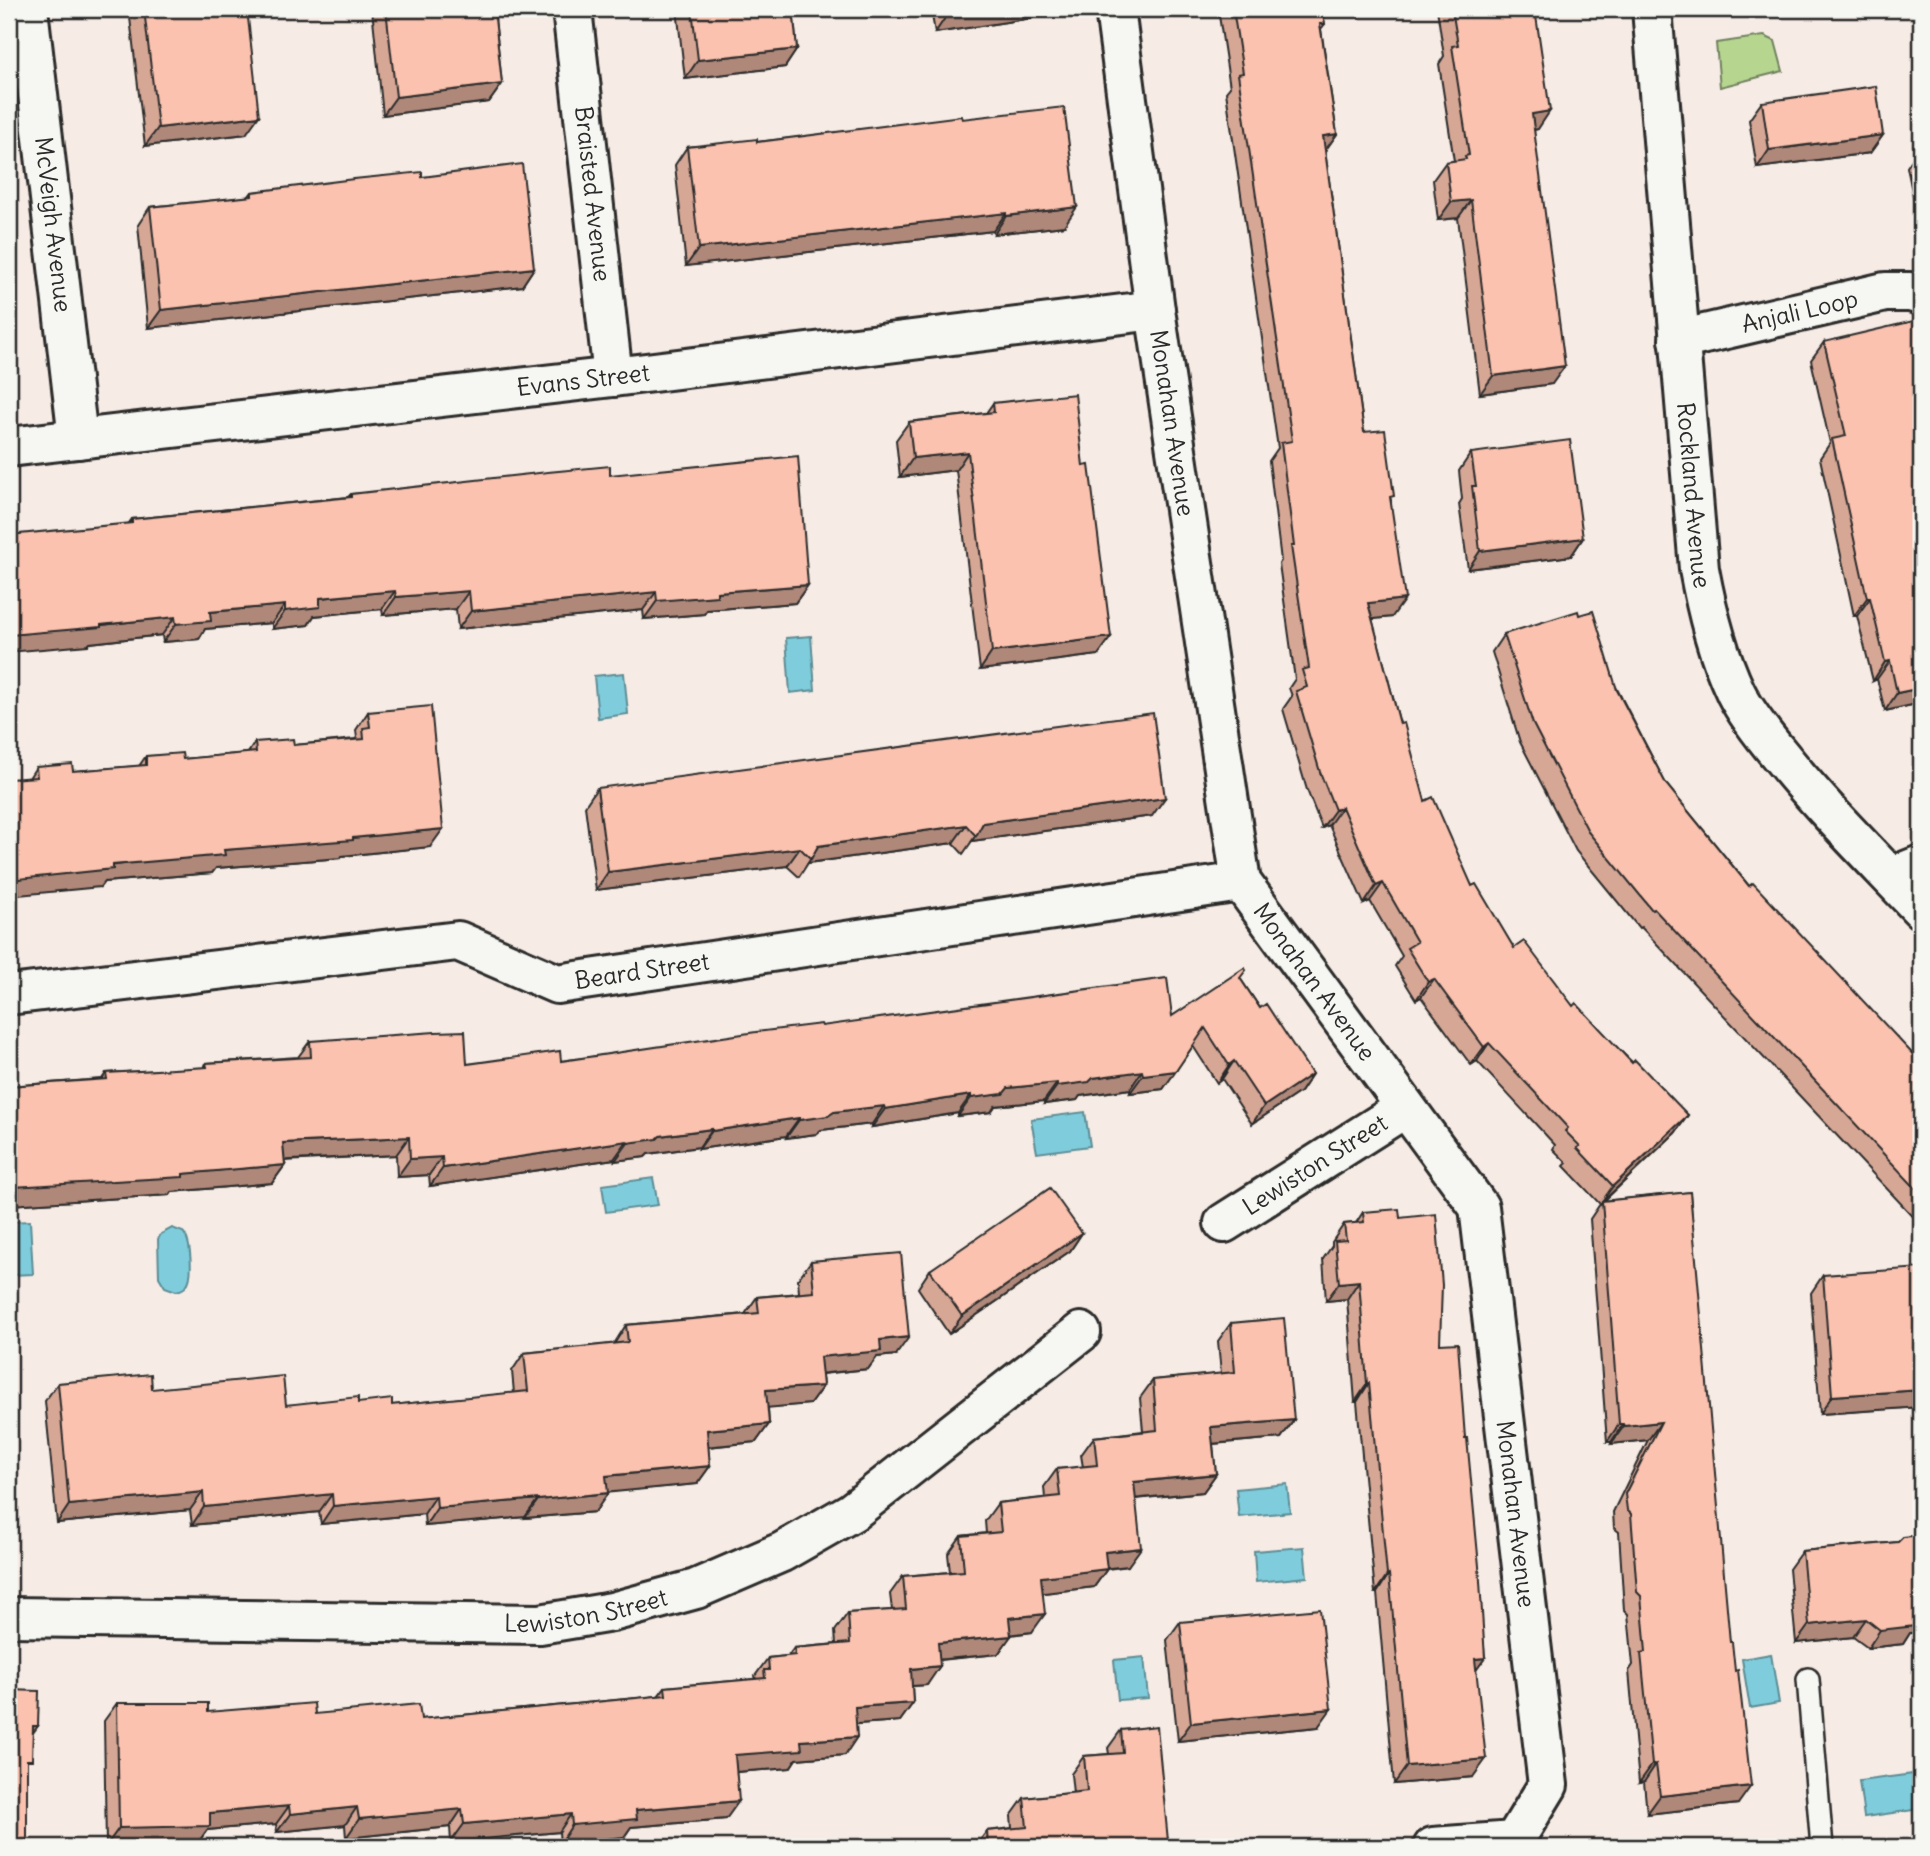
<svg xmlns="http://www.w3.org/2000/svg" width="1930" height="1856" viewBox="0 0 1930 1856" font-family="Delius,sans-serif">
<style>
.green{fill:#b6d690;stroke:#70805e;stroke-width:2}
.water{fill:#7fcddc;stroke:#5d8c95;stroke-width:2}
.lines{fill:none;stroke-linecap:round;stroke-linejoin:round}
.lane-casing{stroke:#2b2b2b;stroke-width:26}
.street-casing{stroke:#2b2b2b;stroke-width:44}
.secondary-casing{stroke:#2b2b2b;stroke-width:44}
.lane{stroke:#f6f6f2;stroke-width:21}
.street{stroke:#f6f6f2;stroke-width:38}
.secondary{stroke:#f6f6f2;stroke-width:38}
.wall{fill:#d7a796;stroke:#2b2b2b;stroke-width:2}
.shaded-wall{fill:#af887a;stroke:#2b2b2b;stroke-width:2}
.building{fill:#fac2af;stroke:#2b2b2b;stroke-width:2}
.labels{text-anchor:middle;stroke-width:5;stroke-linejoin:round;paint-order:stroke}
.street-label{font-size:24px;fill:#2b2b2b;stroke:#f6f6f2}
</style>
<rect width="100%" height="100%" fill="#f7ece5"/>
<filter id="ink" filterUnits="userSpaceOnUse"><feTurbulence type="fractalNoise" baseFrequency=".0143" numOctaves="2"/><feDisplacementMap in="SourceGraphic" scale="14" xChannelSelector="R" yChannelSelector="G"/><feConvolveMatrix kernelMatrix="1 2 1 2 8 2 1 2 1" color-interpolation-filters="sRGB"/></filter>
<g filter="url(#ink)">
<!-- green -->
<path class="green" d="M1764,36L1775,41L1783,71L1720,87L1716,43Z"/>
<!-- water -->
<g class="water">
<path d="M811,636L815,690L790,693L786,638Z"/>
<path d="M624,673L628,714L598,718L594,676Z"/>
<path d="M1085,1112L1090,1146L1037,1153L1031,1119Z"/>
<path d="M653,1178L658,1205L606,1212L602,1185Z"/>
<path d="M30,1221L33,1274L11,1275L9,1222Z"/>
<path d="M172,1228L183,1232C191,1240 194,1277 186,1286C183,1290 180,1290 176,1291L165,1287L159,1277L158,1239L161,1234Z"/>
<path d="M1287,1484L1290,1512L1239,1517L1236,1489Z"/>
<path d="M1304,1547L1307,1577L1256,1582L1254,1551Z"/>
<path d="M1771,1654L1779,1703L1750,1708L1742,1659Z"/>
<path d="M1144,1657L1148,1698L1118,1700L1114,1660Z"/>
<path d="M1921,1773V1809L1864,1817L1859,1781Z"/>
</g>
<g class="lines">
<!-- lane casing -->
<g class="lane-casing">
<path id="lane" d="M1808,1679L1822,1847"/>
</g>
<!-- street casing -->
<g class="street-casing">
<g id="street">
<path id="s1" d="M28,9L78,439"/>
<path id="s2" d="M572,9L613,377"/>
<path id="s3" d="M1115,9L1155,310L1241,882L1479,1207L1548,1785L1514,1841L1433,1847"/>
<path id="s4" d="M1679,340L1885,292H1910L1921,295"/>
<path id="s5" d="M9,447L613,377L1155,310"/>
<path d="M1891,877L1921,865"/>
<path id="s6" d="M9,995L458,941L557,984L1241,882"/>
<path id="s7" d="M1224,1223L1405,1108"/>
<path id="s8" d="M9,1617L540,1624L612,1612L696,1589L782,1552L852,1512L1081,1332"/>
</g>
</g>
<!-- secondary casing -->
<g class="secondary-casing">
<g id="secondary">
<path id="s9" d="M1652,9L1699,569C1707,612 1717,653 1736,693C1747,715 1764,736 1779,754C1823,809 1873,858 1921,909"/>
</g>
</g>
<!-- lane -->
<use href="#lane" class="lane"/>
<!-- street -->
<use href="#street" class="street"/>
<!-- secondary -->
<use href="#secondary" class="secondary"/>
</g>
<!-- wall -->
<g class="wall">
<path d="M129,9H247L246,134L145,146Z"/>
<path d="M372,9H494L502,84L489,102L383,115Z"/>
<path d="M677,9H793L797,49L785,67L685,79Z"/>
<path d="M931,9H1038L1032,18L935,33Z"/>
<path d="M1218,9H1322L1325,24L1321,29L1337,134L1325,151L1364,432L1391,500L1392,617L1372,619L1400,724L1425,801L1472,886L1514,948L1573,1006L1688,1115L1675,1133L1604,1201L1690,1192L1738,1804L1647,1814L1644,1782L1639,1783L1629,1671L1633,1665L1628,1614L1624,1610L1619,1532L1614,1528L1613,1512L1648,1440L1611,1444V1442H1607L1590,1219L1600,1204L1564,1166L1567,1163L1553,1149L1555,1145L1477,1061L1471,1065L1421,997L1416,1000L1395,966L1402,956L1370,901L1364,904L1329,825L1322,828L1307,790L1283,709L1292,696L1289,688L1295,679L1279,564L1281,561L1269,461L1278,448L1226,92L1230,87Z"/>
<path d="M1437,9H1535L1538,129L1534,130L1552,384L1480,394L1458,218L1438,220L1433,180L1446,162L1454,161L1439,64L1444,56Z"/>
<path d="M1762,102L1883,135L1870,153L1757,168L1749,120Z"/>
<path d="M962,119L1064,226L994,234L993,231L686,266L675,165L687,147L757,142Z"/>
<path d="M1921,156V210L1916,211L1907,167L1913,158Z"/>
<path d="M422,177L534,268L522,286L148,328L138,225L150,207L248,197L252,192Z"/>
<path d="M1824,342L1921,703L1885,711L1877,679L1873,681L1857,616H1854L1820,458L1830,443L1811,360Z"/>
<path d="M993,403L1098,655L980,670L956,470L900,477L896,440L909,422L986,413Z"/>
<path d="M1471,453L1583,538L1571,556L1468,569L1459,504L1462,499L1459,471Z"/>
<path d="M610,475L808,585L795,603L707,610L704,614L644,619L643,610L458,629L456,609L383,615L382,609L314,616L308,625L272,629V623L205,629L199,639L163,642L162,635L90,643L88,645L129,523L132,519L348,497L351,494Z"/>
<path d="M1579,615L1666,784L1749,886L1921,1063V1225L1641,927L1639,928L1576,851L1520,742L1492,652L1504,634Z"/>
<path d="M368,712L430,847L342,856L341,858L216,868L212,873L104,882L100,887L29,778L36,767L73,771L139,766L146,756L183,759L248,753L255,742L294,745L355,739L357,738L356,730Z"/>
<path d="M597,788L1152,816L972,841L963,854L953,843L808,863L799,877L787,866L596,890L585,806Z"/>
<path d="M1240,978L1260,1008L1312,1074L1300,1092L1252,1124L1222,1079L1217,1083L1193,1046L1163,1089L1130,1093V1089L1080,1096L1077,1100L1044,1104V1101L995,1106L991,1112L958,1116V1113L872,1127V1124L821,1130L816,1134L786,1138V1136L699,1149V1147L648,1154L645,1157L615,1161L614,1159L430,1186L429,1175L397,1177L396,1155L284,1161L285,1165L272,1183L172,1192L170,1195L9,1205V1086L102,1079L106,1073L204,1068L206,1063L298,1057L310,1041L467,1064L561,1061L822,1026L1172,1016Z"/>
<path d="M1363,1212L1400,1218L1440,1344L1465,1438L1485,1658L1476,1670L1473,1777L1394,1784L1377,1593H1375L1357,1402H1355L1347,1299L1326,1301L1323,1259L1332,1246V1242L1344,1224L1356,1223Z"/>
<path d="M1082,1233L1070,1251L949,1334L918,1288L930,1270Z"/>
<path d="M811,1261L896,1355L877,1357L868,1369L822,1374L823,1386L810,1404L768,1407L769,1424L756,1442L708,1447L710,1466L697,1484L607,1492L595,1512L525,1518V1517L425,1526L424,1514L321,1524L319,1512L192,1525L190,1510L57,1523L45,1401L58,1383L152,1389L286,1405L358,1403L392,1405L514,1393L512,1371L524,1353L614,1344L626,1325L745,1314L757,1297L799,1293L798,1279Z"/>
<path d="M1823,1275L1921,1407L1820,1414L1811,1293Z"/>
<path d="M1231,1323L1294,1420L1281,1438L1213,1444L1216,1474L1203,1492L1136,1499L1128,1566L1107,1569L1094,1587L1043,1593L1032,1632L1011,1635L998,1654L939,1660L927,1685L912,1686L913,1703L900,1721L856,1724L845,1755L796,1759L790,1768L736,1772L726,1819L631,1827L624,1837L560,1844L559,1832L451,1842L450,1827L346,1838L345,1825L277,1832L276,1824L207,1830L197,1844L106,1846L104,1721L117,1703L208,1712L315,1714L421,1719L658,1696L665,1687L756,1679L755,1676L768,1658L788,1656L794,1648L836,1644L835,1631L848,1613L892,1610L890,1594L903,1576L950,1572L948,1554L961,1536L986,1533L985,1521L998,1503L1045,1498L1044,1487L1057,1469L1083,1467L1081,1455L1094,1437L1143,1431L1140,1398L1153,1380L1221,1374L1218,1341Z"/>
<path d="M1921,1535V1632L1910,1633L1903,1644L1868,1648L1853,1637L1796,1643L1789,1569L1802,1551L1898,1542Z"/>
<path d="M1180,1622L1318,1727L1178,1741L1167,1640Z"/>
<path d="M1121,1730L1164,1847H975L987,1831L1012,1828L1011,1816L1024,1798L1073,1793L1071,1774L1084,1756L1109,1754L1108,1748Z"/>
</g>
<!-- shaded-wall -->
<g class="shaded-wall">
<path d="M988,9H1038L1032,18L935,33L947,15Z"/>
<path d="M797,49L785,67L685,79L698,60Z"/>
<path d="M502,84L489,102L383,115L396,97Z"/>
<path d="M1550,111L1538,129L1519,132L1532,114Z"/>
<path d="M259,116L246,134L145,146L158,128Z"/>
<path d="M1337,134L1324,152L1323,136Z"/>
<path d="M1883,135L1870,153L1757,168L1769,150Z"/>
<path d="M1471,200L1458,218L1438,220L1451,202Z"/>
<path d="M1921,204V210L1916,211Z"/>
<path d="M1077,207L1064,226L994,234L1006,216Z"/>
<path d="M1006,213L993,231L686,266L699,248Z"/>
<path d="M534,268L522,286L148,328L161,310Z"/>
<path d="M1565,366L1552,384L1480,394L1493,376Z"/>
<path d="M968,452L956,470L900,477L913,458Z"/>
<path d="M1583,538L1571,556L1468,569L1480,551Z"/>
<path d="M808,585L795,603L707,610L704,614L644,619L657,601L717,592Z"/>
<path d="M395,591L382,609L314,616L308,625L272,629L285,611L320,598Z"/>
<path d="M469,591L456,609L383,615L396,597Z"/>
<path d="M656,592L643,610L458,629L471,611Z"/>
<path d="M1867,598H1870L1857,616H1854Z"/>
<path d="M1405,599L1392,617L1355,621L1368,603Z"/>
<path d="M285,605L272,623L205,629L199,639L163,642L176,624L210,612Z"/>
<path d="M175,617L162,635L90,643L88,645L9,652V635Z"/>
<path d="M1111,637L1098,655L980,670L992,652Z"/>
<path d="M1890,661L1877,679L1873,681L1885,662Z"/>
<path d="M1921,688V703L1885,711L1897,693Z"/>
<path d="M1165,798L1152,816L972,841L983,823Z"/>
<path d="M1342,807L1329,825L1322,828L1335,810Z"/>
<path d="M966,825L953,843L808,863L818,846Z"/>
<path d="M443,829L430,847L342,856L341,858L216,868L212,873L104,882L100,887L9,896V880L224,850Z"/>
<path d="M800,848L787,866L596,890L608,872Z"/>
<path d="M1383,883L1370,901L1364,904L1376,886Z"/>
<path d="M1434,979L1421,997L1416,1000L1428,982Z"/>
<path d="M1489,1043L1477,1061L1471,1065L1484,1047Z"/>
<path d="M1234,1061L1222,1079L1217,1083L1229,1065Z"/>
<path d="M1142,1071L1130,1089L1080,1096L1077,1100L1044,1104L1057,1086L1093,1078Z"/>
<path d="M1176,1071L1163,1089L1130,1093L1143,1075Z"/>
<path d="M1312,1074L1300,1092L1252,1124L1264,1106Z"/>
<path d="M1057,1083L1044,1101L995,1106L991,1112L958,1116L971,1098L1008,1088Z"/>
<path d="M971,1095L958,1113L872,1127L885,1109Z"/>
<path d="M884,1106L872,1124L821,1130L816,1134L786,1138L799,1120L834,1112Z"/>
<path d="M1688,1115L1675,1133L1600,1204L1613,1186Z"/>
<path d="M799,1118L786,1136L699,1149L712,1131Z"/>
<path d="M712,1129L699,1147L648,1154L645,1157L615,1161L628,1143L660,1136Z"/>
<path d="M409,1137L396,1155L270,1161L283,1143Z"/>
<path d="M627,1141L614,1159L430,1186L443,1168Z"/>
<path d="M442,1157L429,1175L397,1177L410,1159Z"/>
<path d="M285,1165L272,1183L172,1192L170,1195L9,1205V1191L12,1187Z"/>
<path d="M1082,1233L1070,1251L949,1334L962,1316Z"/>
<path d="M1359,1281L1347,1299L1326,1301L1339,1283Z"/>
<path d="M909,1337L896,1355L877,1357L868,1369L807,1375L820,1357L880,1340Z"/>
<path d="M1369,1383L1357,1402H1355L1367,1384Z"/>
<path d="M823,1386L810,1404L754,1409L766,1390Z"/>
<path d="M1921,1390V1407L1820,1414L1832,1396Z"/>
<path d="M1294,1420L1281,1438L1198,1445L1211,1427Z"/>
<path d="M1661,1422L1648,1440L1611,1444L1624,1426Z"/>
<path d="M769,1424L756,1442L694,1448L707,1430Z"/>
<path d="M1619,1424H1623L1611,1442H1607Z"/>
<path d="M710,1466L697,1484L593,1494L606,1476Z"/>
<path d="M1216,1474L1203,1492L1121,1500L1134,1482Z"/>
<path d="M203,1492L190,1510L57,1523L69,1505Z"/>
<path d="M608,1493L595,1512L525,1518L538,1500Z"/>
<path d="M332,1494L319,1512L192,1525L204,1507Z"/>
<path d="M436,1496L424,1514L321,1524L333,1506Z"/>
<path d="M538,1499L525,1517L425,1526L437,1508Z"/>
<path d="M1141,1548L1128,1566L1092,1570L1105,1552Z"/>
<path d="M1107,1569L1094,1587L1028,1595L1041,1577Z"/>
<path d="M1389,1574L1377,1593H1375L1387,1575Z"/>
<path d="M1045,1614L1032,1632L997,1636L1009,1618Z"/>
<path d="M1921,1615V1632L1910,1633L1903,1644L1868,1648L1880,1630L1914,1616Z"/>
<path d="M1866,1619L1853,1637L1796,1643L1809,1625Z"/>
<path d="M1011,1636L998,1654L925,1661L938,1643Z"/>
<path d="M1485,1658L1472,1676L1475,1659Z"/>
<path d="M940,1666L927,1685L898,1687L911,1669Z"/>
<path d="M913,1703L900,1721L842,1725L855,1707Z"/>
<path d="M1331,1709L1318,1727L1178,1741L1191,1723Z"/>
<path d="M33,1726H38L25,1744Z"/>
<path d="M857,1737L845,1755L796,1759L790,1768L722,1773L735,1755L801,1741Z"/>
<path d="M1486,1759L1473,1777L1394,1784L1407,1766Z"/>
<path d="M1656,1764L1644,1782L1639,1783L1652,1765Z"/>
<path d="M1751,1786L1738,1804L1647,1814L1660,1796Z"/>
<path d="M739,1801L726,1819L631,1827L624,1837L560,1844L572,1825L636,1810Z"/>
<path d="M289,1806L276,1824L207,1830L197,1844L106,1846L119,1828L210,1813Z"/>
<path d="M357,1807L345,1825L277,1832L290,1814Z"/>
<path d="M462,1809L450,1827L346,1838L359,1819Z"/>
<path d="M571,1814L559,1832L451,1842L464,1824Z"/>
<path d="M1168,1841L1164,1847H1131L1133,1845Z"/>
</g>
<!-- building -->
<g class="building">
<path d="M144,9H247L259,116L158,128Z"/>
<path d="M386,9H494L502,84L396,97Z"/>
<path d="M692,9H793L797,49L698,60Z"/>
<path d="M946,9H988L947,15Z"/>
<path d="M1233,9H1322L1325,24H1320L1337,134L1323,136L1364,432L1385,430L1394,496L1390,497L1405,599L1368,603L1400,724L1404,723L1425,801L1433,797L1472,886L1476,884L1514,948L1524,941L1573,1006L1576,1003L1632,1063L1635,1060L1688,1115L1613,1186L1577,1148L1580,1146L1565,1131L1568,1128L1489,1043L1484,1047L1434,979L1428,982L1407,948L1417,942L1383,883L1376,886L1342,807L1335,810L1320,772L1296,691L1307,687L1302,670L1309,668L1291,546H1294L1281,443L1292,441L1238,74L1243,73Z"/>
<path d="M1452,9H1535L1550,111L1532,114L1565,366L1493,376L1471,200L1451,202L1446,162L1466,159L1465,156L1469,155L1452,46L1458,45Z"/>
<path d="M1876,86L1883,135L1769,150L1762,102Z"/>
<path d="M1064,107L1077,207L1006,216V213L699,248L687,147L757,139V142L961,116L962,119Z"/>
<path d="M1921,156V196L1913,158Z"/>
<path d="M522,164L534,268L161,310L150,207L252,196V192L354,179L422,172V177Z"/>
<path d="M1918,320L1921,334V388H1920L1921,394V688L1897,693L1890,661L1885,662L1870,598H1867L1832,439L1846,436L1824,342Z"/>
<path d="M1075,394L1083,466L1089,465L1111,637L992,652L968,452L913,458L909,422L994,412L993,403Z"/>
<path d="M1570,440L1583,538L1480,551L1472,486H1476L1471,453Z"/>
<path d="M798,456L808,585L717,592V596L657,601L656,592L471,611L469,591L396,597L395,591L320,598V607L285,611V605L210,612L211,621L176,624L175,617L101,625V627L9,635V535L132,523V519L351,497V494L548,472L610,466V475Z"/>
<path d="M1578,611L1579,615L1593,611L1617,690L1666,784L1749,886L1753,883L1921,1063V1194L1654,909L1652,910L1589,833L1533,724L1504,634Z"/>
<path d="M431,706L443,829L353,838V840L224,850L225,855L113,865V869L9,880V779L37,777L36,767L72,764L73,771L146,765V756L182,753L183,759L256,752L255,742L293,739L294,745L364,739L363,728L370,727L368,712Z"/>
<path d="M1153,713L1165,798L983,823L976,836L966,825L818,846L811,859L800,848L608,872L597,788Z"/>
<path d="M1244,968L1246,970L1240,978L1260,1008L1266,1004L1312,1074L1264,1106L1234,1061L1229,1065L1205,1028L1176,1071L1143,1075L1142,1071L1093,1078L1089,1082L1057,1086V1083L1008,1088L1003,1094L971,1098V1095L885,1109L884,1106L834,1112L828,1116L799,1120V1118L712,1131V1129L660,1136L657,1139L628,1143L627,1141L443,1168L442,1157L410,1159L409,1137L283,1143L285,1165L183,1174V1177L12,1187L9,1145V1086L107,1079L106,1073L207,1067L206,1063L311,1057L310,1041L435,1032L465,1031L467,1064L560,1051L561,1061L756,1032L821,1024L822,1026L1167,978L1172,1016Z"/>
<path d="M1050,1188L1082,1233L962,1316L930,1270Z"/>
<path d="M1690,1192L1730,1642H1732L1735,1671L1738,1670L1751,1786L1660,1796L1656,1764L1652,1765L1641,1653L1646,1652L1641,1596L1637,1592L1631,1514L1627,1510L1625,1494L1661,1422L1624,1426L1623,1424H1619L1602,1201Z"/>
<path d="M1399,1209L1400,1218L1436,1214L1442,1285L1440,1344L1458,1343L1465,1438H1467L1479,1566L1485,1658L1475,1659L1486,1759L1407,1766L1389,1574L1387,1575L1369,1383L1367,1384L1359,1281L1339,1283L1335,1241L1346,1240L1344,1224L1364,1222L1363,1212Z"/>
<path d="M901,1253L909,1337L880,1340L881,1351L820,1357L823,1386L766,1390L769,1424L707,1430L710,1466L606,1476L608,1493L538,1500V1499L437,1508L436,1496L333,1506L332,1494L204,1507L203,1492L69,1505L58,1383L151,1374L152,1389L283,1376L286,1405L358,1397V1403L392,1399V1405L528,1391L524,1353L628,1342L626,1325L759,1313L757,1297L814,1292L811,1261Z"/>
<path d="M1921,1268V1390L1832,1396L1823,1275Z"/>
<path d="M1284,1318L1294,1420L1211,1427L1216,1474L1134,1482L1141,1548L1105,1552L1107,1569L1041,1577L1045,1614L1009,1618L1011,1636L938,1643L940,1666L911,1669L913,1703L855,1707L857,1737L801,1741L802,1750L735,1755L739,1801L636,1810L637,1819L572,1825L571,1814L464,1824L462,1809L359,1819L357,1807L290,1814L289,1806L210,1813V1826L119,1828L117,1703H208V1712L314,1703L315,1714L419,1704L421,1719L666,1695L665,1687L765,1678L764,1670H769L768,1658L795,1655L794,1648L850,1643L848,1613L906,1609L903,1576L964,1571L961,1536L1001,1532L998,1503L1060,1496L1057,1469L1097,1465L1094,1437L1157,1430L1153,1380L1235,1372L1231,1323Z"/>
<path d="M1921,1535V1615L1914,1616L1915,1626L1880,1630L1866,1619L1809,1625L1802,1551L1898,1542L1903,1537Z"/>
<path d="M1320,1609L1331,1709L1191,1723L1180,1622Z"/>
<path d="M9,1690L39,1691L38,1726H33L32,1760H27V1847H9Z"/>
<path d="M1157,1726L1168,1841L1133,1845V1847H988L987,1831L1027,1827L1024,1798L1087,1791L1084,1756L1123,1753L1121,1730Z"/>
</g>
</g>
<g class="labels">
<!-- street labels -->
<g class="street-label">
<text dy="8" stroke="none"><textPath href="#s2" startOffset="186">Braisted Avenue</textPath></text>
<text dy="8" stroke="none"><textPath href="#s1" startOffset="217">McVeigh Avenue</textPath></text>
<text dy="8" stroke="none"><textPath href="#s4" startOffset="124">Anjali Loop</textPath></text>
<text dy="8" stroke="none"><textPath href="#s5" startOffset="578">Evans Street</textPath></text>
<text dy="8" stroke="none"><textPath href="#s3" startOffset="418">Monahan Avenue</textPath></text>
<text dy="8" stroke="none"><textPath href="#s9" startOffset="488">Rockland Avenue</textPath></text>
<text dy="8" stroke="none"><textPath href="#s6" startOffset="646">Beard Street</textPath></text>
<text dy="8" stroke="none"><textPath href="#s3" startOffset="1006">Monahan Avenue</textPath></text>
<text dy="8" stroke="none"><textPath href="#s7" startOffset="108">Lewiston Street</textPath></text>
<text dy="8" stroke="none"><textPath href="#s3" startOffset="1594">Monahan Avenue</textPath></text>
<text dy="8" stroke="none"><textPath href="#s8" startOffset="578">Lewiston Street</textPath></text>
</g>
</g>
<!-- margin -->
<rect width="1930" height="1856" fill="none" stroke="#f6f6f2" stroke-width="35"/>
<rect x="18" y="18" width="1895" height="1821" fill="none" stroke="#2b2b2b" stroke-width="2.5" filter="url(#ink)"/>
</svg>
